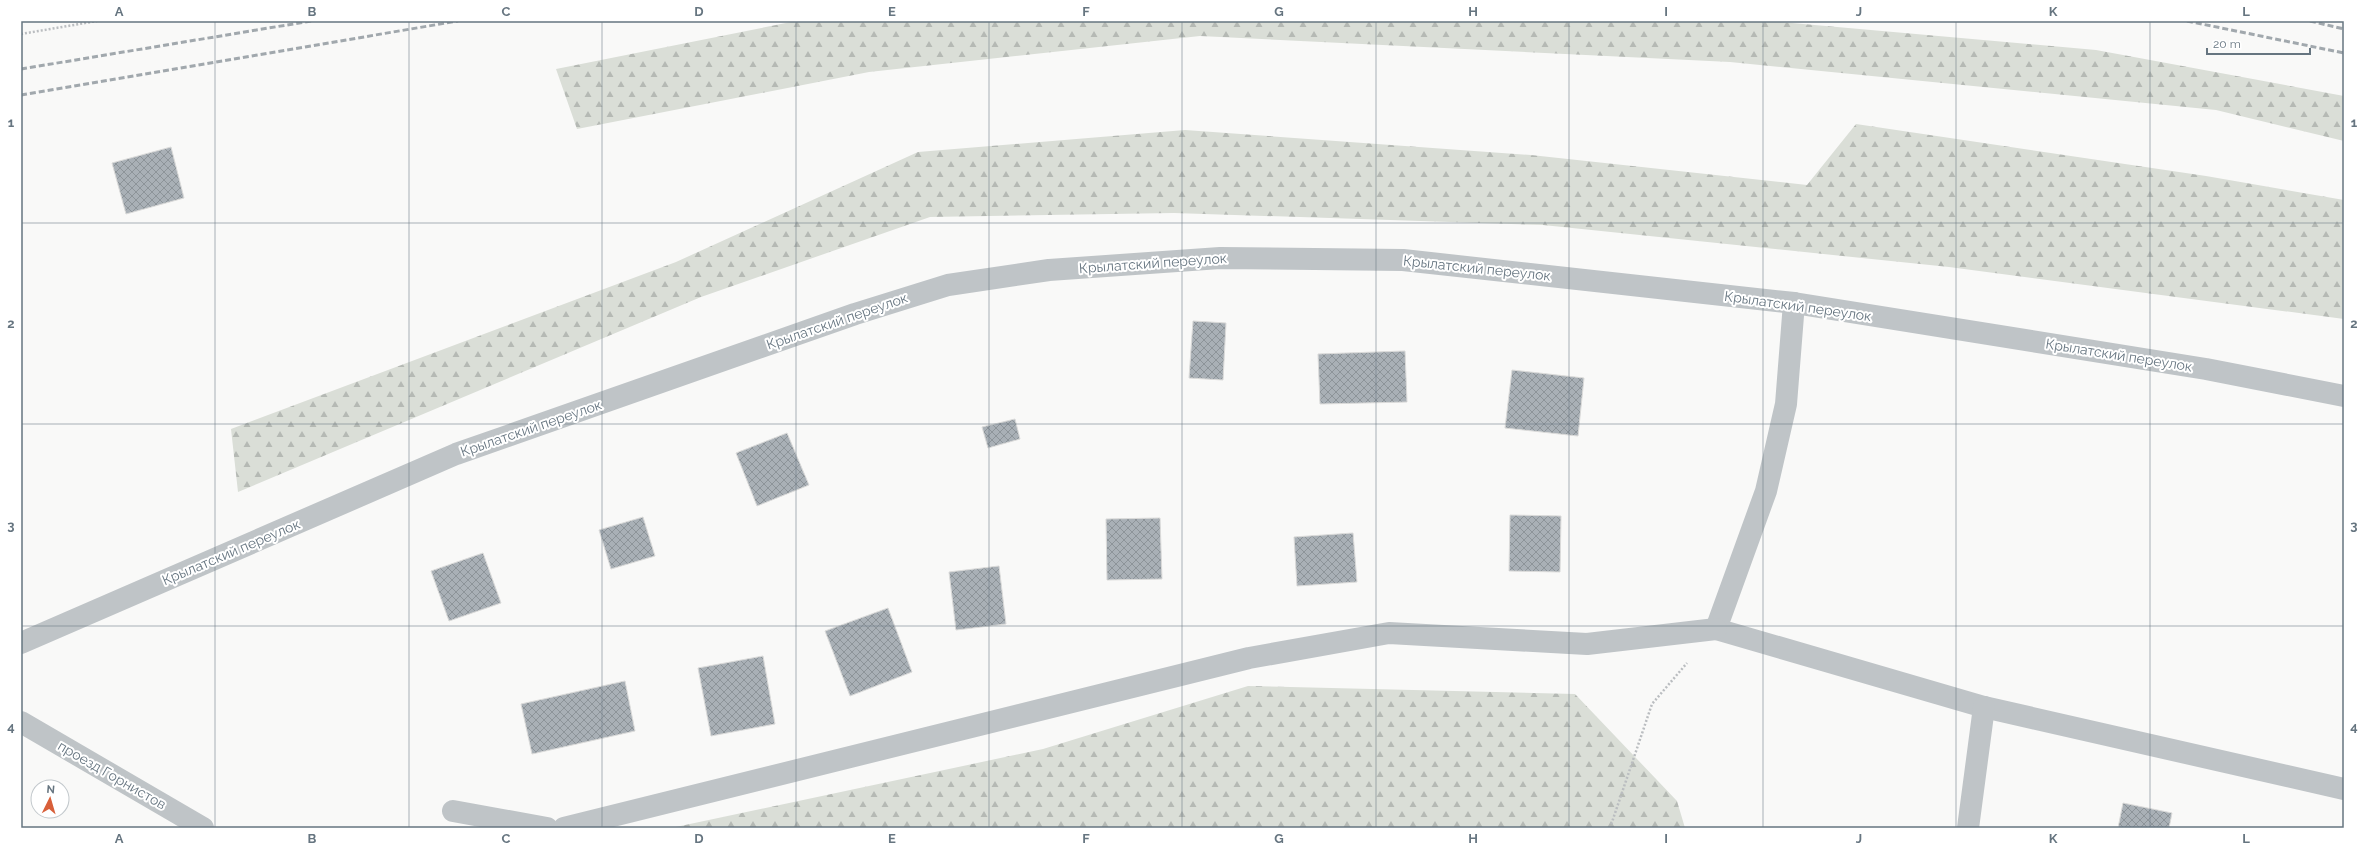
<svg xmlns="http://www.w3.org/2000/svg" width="2365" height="849" viewBox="0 0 2365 849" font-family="Raleway,sans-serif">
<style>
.forest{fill:url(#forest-firs)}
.building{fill:url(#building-cross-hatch);stroke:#dbdbda}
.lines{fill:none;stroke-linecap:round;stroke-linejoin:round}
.path{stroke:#babdc0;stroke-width:2.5;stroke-dasharray:2 2;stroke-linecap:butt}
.minor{stroke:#bfc4c7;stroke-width:22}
.rail{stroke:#a1a8ad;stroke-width:3;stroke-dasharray:6 3;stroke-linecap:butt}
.grid{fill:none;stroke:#667580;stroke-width:1;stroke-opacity:0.55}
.labels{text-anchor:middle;stroke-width:4;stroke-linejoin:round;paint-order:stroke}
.street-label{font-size:14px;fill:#667580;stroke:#fff}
.neatline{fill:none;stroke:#667580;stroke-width:1.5}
.grid-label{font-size:13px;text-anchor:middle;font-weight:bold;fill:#667580}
</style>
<defs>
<pattern id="forest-firs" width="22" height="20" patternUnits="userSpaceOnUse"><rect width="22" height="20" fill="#daded7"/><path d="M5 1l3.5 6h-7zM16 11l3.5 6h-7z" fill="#b5b9b4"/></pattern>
<pattern id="building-cross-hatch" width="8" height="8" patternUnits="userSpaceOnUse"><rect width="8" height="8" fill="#a9b0b6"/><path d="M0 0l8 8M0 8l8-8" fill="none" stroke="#8d9499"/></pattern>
</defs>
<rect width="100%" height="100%" fill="#f9f9f8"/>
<!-- forest -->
<g class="forest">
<path d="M796,21H1770L2096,50L2344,96V141L2216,110L1730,62L1200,36L869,72L577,129L556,69Z"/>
<path d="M1856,124L2206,176L2344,200V319L1949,267L1543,225L1174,213L930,217L701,297L238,492L231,429L676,262L918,152L1185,130L1531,155L1807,185Z"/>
<path d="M1248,686L1575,694L1677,801L1685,828H671L1043,749Z"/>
</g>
<!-- building -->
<g class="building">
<path d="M171,147L184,198L126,214L112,163Z"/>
<path d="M1193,321L1226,323L1223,380L1189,378Z"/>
<path d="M1405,351L1407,402L1320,404L1318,354Z"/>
<path d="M1512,370L1584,378L1578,436L1505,428Z"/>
<path d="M1015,419L1020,439L988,448L982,427Z"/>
<path d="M787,433L809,485L757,506L736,453Z"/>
<path d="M1510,515L1561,516L1560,572L1509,571Z"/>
<path d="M643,517L655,556L611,569L599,530Z"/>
<path d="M1160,518L1162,579L1107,580L1106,519Z"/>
<path d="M1353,533L1357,582L1297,586L1294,537Z"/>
<path d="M483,553L501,603L449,621L431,571Z"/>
<path d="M999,566L1006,624L956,630L949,572Z"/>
<path d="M888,608L912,672L850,696L825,631Z"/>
<path d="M763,656L775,724L711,736L698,668Z"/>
<path d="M625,681L635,731L532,754L521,704Z"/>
<path d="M2123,803L2172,813L2169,828H2118Z"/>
</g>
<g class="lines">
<!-- path -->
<g class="path">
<path d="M21,34L97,21"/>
<path d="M1610,828L1652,704L1687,663"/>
</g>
<!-- minor -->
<g class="minor">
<path d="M1794,303L1786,404L1766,491L1716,629L1984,707L2344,789"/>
<path d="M21,643L456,454L855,314L948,285L1049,270L1220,258L1403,260L1794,303L2206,369L2344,396"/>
<path d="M21,722L203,828"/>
<path d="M453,811L547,828"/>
<path d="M564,828L1249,658L1389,633L1587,644L1716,629"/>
<path d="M1968,828L1984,707"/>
</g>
<!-- rail -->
<g class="rail">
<path d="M2187,21L2344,53"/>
<path d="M2310,21L2344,29"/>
<path d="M21,69L311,21"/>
<path d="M21,95L458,21"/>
</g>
</g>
<!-- grid -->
<path class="grid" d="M215,21V828M409,21V828M602,21V828M796,21V828M989,21V828M1182,21V828M1376,21V828M1569,21V828M1763,21V828M1956,21V828M2150,21V828M21,223H2344M21,424H2344M21,626H2344"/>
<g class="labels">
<!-- street labels -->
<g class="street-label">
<text transform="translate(1153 263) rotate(-4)" y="5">Крылатский переулок</text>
<text transform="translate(1477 268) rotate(6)" y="5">Крылатский переулок</text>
<text transform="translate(1798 306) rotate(8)" y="5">Крылатский переулок</text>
<text transform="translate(837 321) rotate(-19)" y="5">Крылатский переулок</text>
<text transform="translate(2119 355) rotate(9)" y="5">Крылатский переулок</text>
<text transform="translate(531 428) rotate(-19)" y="5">Крылатский переулок</text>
<text transform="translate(231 552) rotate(-23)" y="5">Крылатский переулок</text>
<text transform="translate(112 775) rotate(30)" y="5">проезд Горнистов</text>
</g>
</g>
<!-- border -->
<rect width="2365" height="849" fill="none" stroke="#ffffff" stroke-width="44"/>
<!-- north arrow -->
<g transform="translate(50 799) rotate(5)"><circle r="19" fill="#ffffff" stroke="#c2c8cc"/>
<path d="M0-3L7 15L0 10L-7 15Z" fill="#d85f39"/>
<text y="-6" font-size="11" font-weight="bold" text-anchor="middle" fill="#667580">N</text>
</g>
<!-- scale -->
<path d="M2207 48v6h103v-6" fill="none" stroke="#667580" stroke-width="2"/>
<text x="2213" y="48" font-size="12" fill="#667580" stroke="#ffffff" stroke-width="3" paint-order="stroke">20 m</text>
<rect x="22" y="22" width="2321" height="805" class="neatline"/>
<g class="grid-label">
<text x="119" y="16">A</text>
<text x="312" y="16">B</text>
<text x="506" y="16">C</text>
<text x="699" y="16">D</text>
<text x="892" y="16">E</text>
<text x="1086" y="16">F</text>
<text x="1279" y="16">G</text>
<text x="1473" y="16">H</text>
<text x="1666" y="16">I</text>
<text x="1859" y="16">J</text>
<text x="2053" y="16">K</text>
<text x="2246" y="16">L</text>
<text x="11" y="127">1</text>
<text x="2354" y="127">1</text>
<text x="11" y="328">2</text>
<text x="2354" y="328">2</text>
<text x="11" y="530">3</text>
<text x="2354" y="530">3</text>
<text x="11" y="731">4</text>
<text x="2354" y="731">4</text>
<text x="119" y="843">A</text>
<text x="312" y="843">B</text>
<text x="506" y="843">C</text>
<text x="699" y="843">D</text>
<text x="892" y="843">E</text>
<text x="1086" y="843">F</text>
<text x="1279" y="843">G</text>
<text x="1473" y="843">H</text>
<text x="1666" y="843">I</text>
<text x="1859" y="843">J</text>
<text x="2053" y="843">K</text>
<text x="2246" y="843">L</text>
</g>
</svg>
